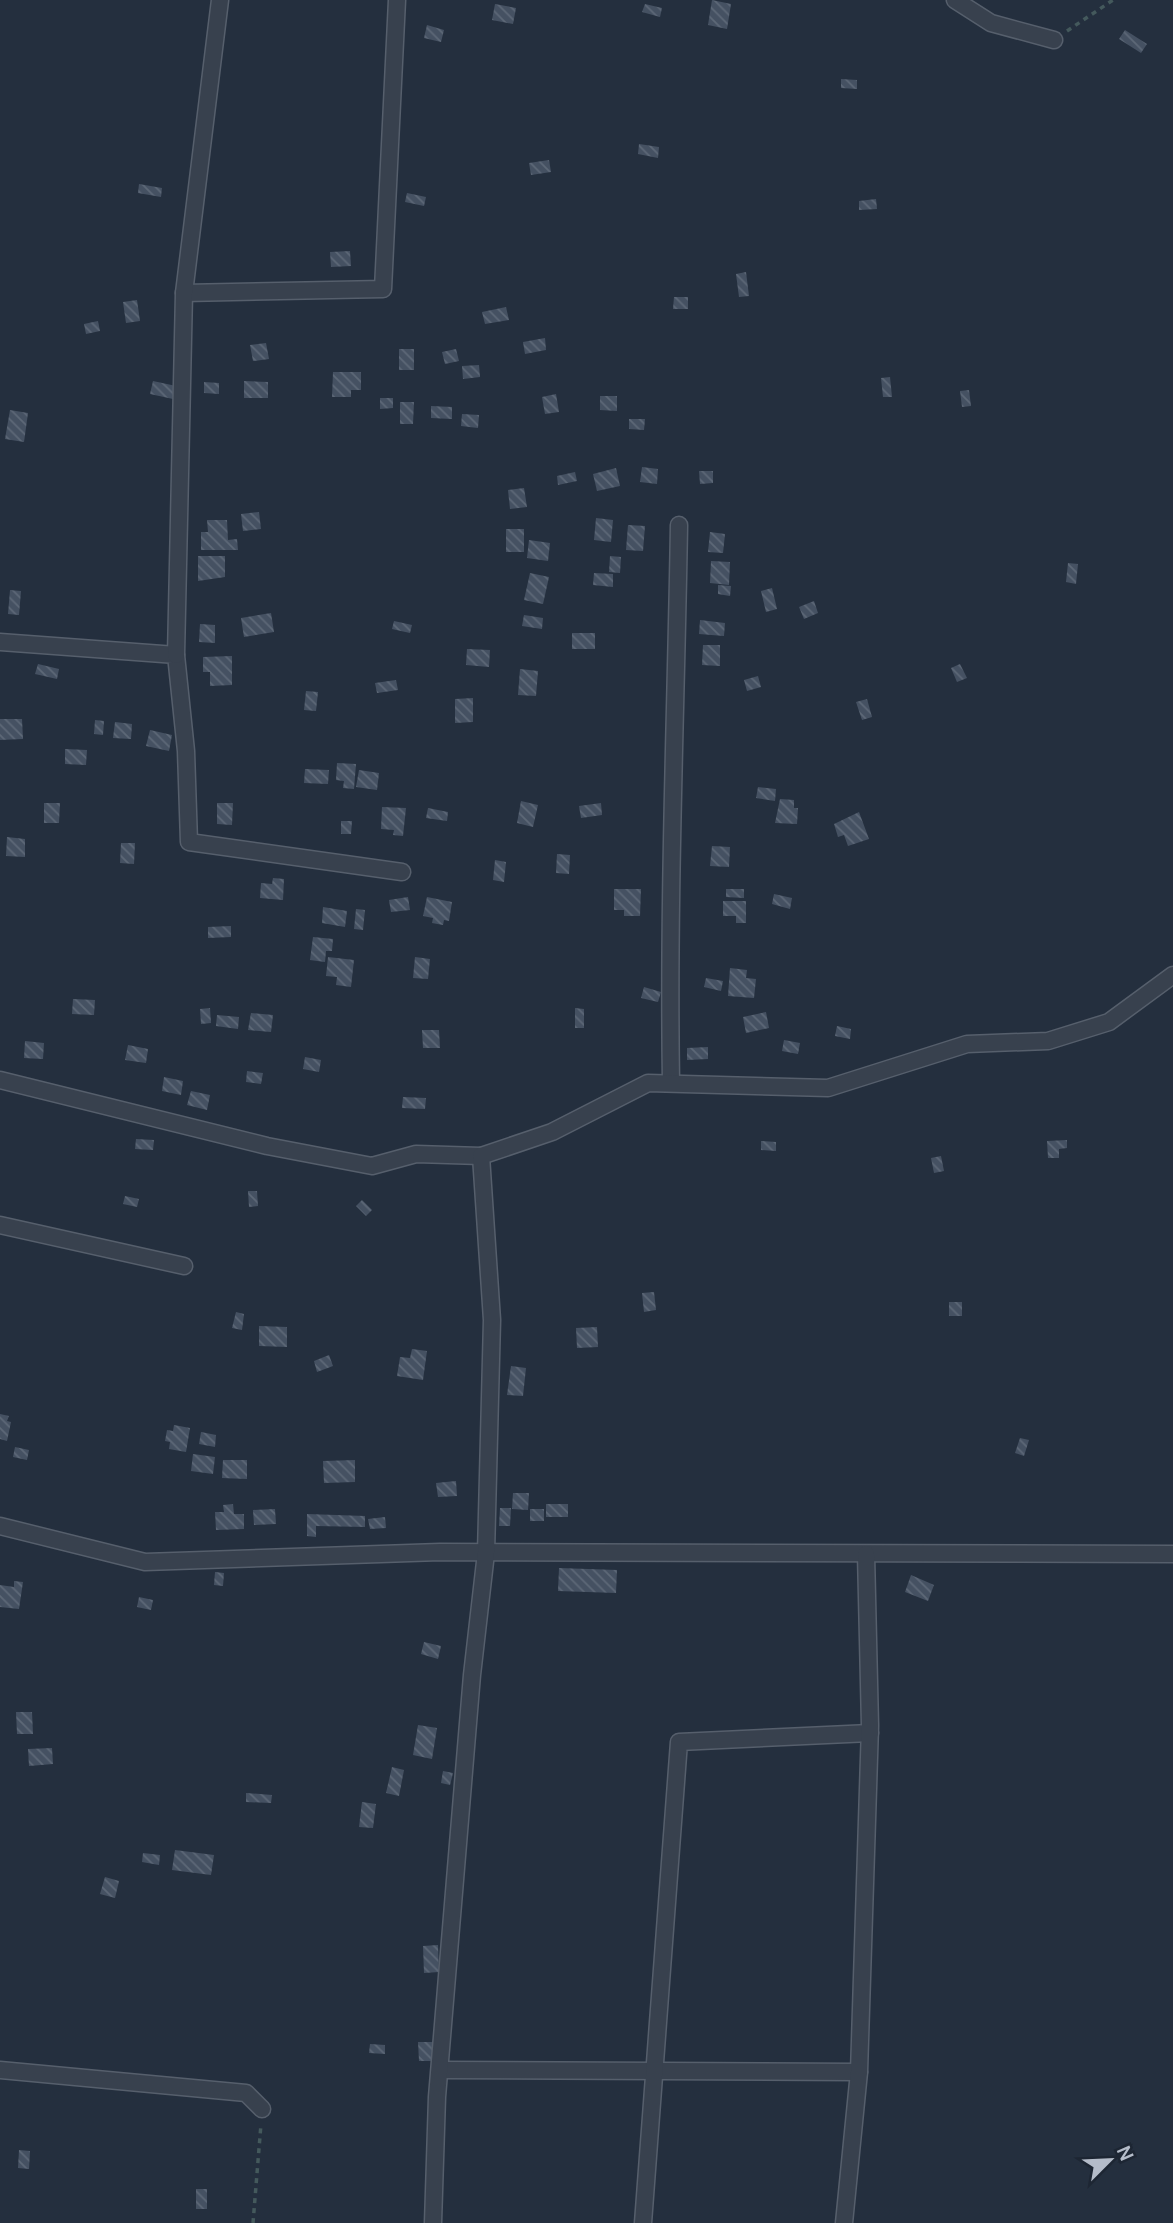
<svg xmlns="http://www.w3.org/2000/svg" width="1173" height="2223" viewBox="0 0 1173 2223" font-family="Manrope,sans-serif">
<style>
.building{fill:url(#building-back-hatch)}
.lines{fill:none;stroke-linecap:round;stroke-linejoin:round}
.street-casing{stroke:#565f6c;stroke-width:19}
.path{stroke:#44595c;stroke-width:3.5;stroke-dasharray:5 5;stroke-linecap:butt}
.street{stroke:#38414e;stroke-width:16}
</style>
<defs>
<pattern id="building-back-hatch" width="6" height="6" patternUnits="userSpaceOnUse" patternTransform="scale(1.75)"><rect width="6" height="6" fill="#455162"/><path d="M-1 5l2 2M0 0l6 6M5-1l2 2" fill="none" stroke="#5d6877"/></pattern>
</defs>
<rect width="100%" height="100%" fill="#242f3e"/>
<!-- building -->
<g class="building">
<path d="M712,0L731,4L727,29L708,25Z"/>
<path d="M495,4L516,8L513,24L492,20Z"/>
<path d="M645,4L662,8L660,17L642,12Z"/>
<path d="M427,25L444,30L441,42L424,38Z"/>
<path d="M1125,30L1147,44L1141,53L1119,39Z"/>
<path d="M841,79L857,80V89L841,88Z"/>
<path d="M639,144L659,147L658,158L638,154Z"/>
<path d="M549,160L551,172L531,175L529,163Z"/>
<path d="M139,184L162,188L161,197L138,193Z"/>
<path d="M407,193L426,197L424,206L405,202Z"/>
<path d="M876,199L877,209L859,210V201Z"/>
<path d="M350,251L351,266L331,267L330,252Z"/>
<path d="M746,272L749,296L739,297L736,274Z"/>
<path d="M674,297H688V309H673Z"/>
<path d="M137,300L140,321L126,323L123,302Z"/>
<path d="M506,307L509,320L485,324L482,312Z"/>
<path d="M98,321L100,331L86,334L84,324Z"/>
<path d="M545,338L546,350L525,354L523,342Z"/>
<path d="M266,343L269,359L253,361L250,345Z"/>
<rect x="399" y="349" width="15" height="21"/>
<path d="M456,349L459,361L445,364L442,352Z"/>
<path d="M479,365L480,377L463,379L462,366Z"/>
<path d="M333,372H361V390H351V397H332Z"/>
<path d="M890,377L892,397H883L881,378Z"/>
<path d="M153,381L176,386L173,399L150,394Z"/>
<path d="M244,381L268,382V398H244Z"/>
<path d="M204,382L219,383V394L204,393Z"/>
<path d="M969,390L971,406L962,407L960,391Z"/>
<path d="M556,394L559,412L545,414L542,397Z"/>
<path d="M600,396H617V411L600,410Z"/>
<path d="M380,398H393V408L380,409Z"/>
<path d="M400,402H414L413,424H400Z"/>
<path d="M431,406L452,407V419L431,418Z"/>
<path d="M10,410L28,413L24,442L5,439Z"/>
<path d="M462,414L479,415L478,428L461,426Z"/>
<path d="M629,419H645L644,430L629,429Z"/>
<path d="M642,467L658,469L657,484L640,482Z"/>
<path d="M616,468L620,486L597,491L593,474Z"/>
<path d="M699,471H713V483L700,484Z"/>
<path d="M575,472L577,481L558,485L557,476Z"/>
<path d="M524,488L527,507L510,509L508,490Z"/>
<path d="M259,512L261,529L243,531L241,514Z"/>
<path d="M596,518L613,520L611,542L594,540Z"/>
<path d="M207,520H227L228,540L237,539L238,550H201V532H208Z"/>
<path d="M628,525L645,526L643,551L626,550Z"/>
<rect x="506" y="529" width="18" height="23"/>
<path d="M710,532L725,534L723,553L708,552Z"/>
<path d="M529,540L550,543L548,561L527,558Z"/>
<path d="M198,556H225V577L198,581Z"/>
<path d="M610,556L621,557L620,573L609,572Z"/>
<path d="M711,561L730,562L729,585L710,583Z"/>
<path d="M1068,563L1078,564L1076,584L1066,582Z"/>
<path d="M530,573L549,577L543,604L524,600Z"/>
<path d="M594,573L613,574V587L593,585Z"/>
<path d="M718,585L731,586L730,596L718,594Z"/>
<path d="M772,588L777,609L766,612L761,591Z"/>
<path d="M10,590L21,591L19,615L8,614Z"/>
<path d="M814,601L818,613L804,619L799,607Z"/>
<path d="M271,613L274,632L244,637L241,618Z"/>
<path d="M524,615L543,618L542,629L522,626Z"/>
<path d="M700,620L725,623L724,636L699,634Z"/>
<path d="M394,621L412,625L410,633L392,629Z"/>
<path d="M200,624L215,625V643L199,642Z"/>
<rect x="572" y="633" width="23" height="16"/>
<path d="M703,645H720V666L702,665Z"/>
<path d="M467,649L490,650L489,667L466,665Z"/>
<path d="M232,656V685L210,686V672H203V657Z"/>
<path d="M38,664L59,669L57,679L35,674Z"/>
<path d="M960,664L967,678L957,682L951,668Z"/>
<path d="M520,669L538,671L536,696L518,695Z"/>
<path d="M758,676L761,687L747,691L744,680Z"/>
<path d="M396,680L398,690L377,693L375,683Z"/>
<path d="M306,691L318,692L316,711L304,710Z"/>
<path d="M473,698V722L455,723V699Z"/>
<path d="M867,699L872,717L862,720L856,702Z"/>
<path d="M0,719H22L23,739L0,740Z"/>
<path d="M95,720L104,721L103,735L94,734Z"/>
<path d="M115,722L132,724L131,739L113,738Z"/>
<path d="M150,730L172,735L169,751L146,746Z"/>
<path d="M65,749L87,750L86,765L65,764Z"/>
<path d="M337,763L356,764L354,789L343,788L344,781L336,780Z"/>
<path d="M305,769L329,770L328,784L304,783Z"/>
<path d="M359,770L379,773L377,790L356,787Z"/>
<path d="M758,787L776,789L775,801L756,798Z"/>
<path d="M780,799L794,800V808H798L797,824L775,823Z"/>
<path d="M521,801L538,805L533,827L517,823Z"/>
<path d="M44,803H60L59,823H44Z"/>
<path d="M217,803H233L232,825L217,824Z"/>
<path d="M601,803L602,815L581,818L579,806Z"/>
<path d="M382,807L406,808L403,836L393,835L394,830L381,829Z"/>
<path d="M428,808L448,812L447,821L426,818Z"/>
<path d="M859,812L869,839L848,846L844,835L838,837L834,824Z"/>
<path d="M341,821H352L351,834H341Z"/>
<path d="M7,837L25,839V857L6,856Z"/>
<path d="M121,843H135L134,864L120,863Z"/>
<path d="M712,846L730,847L729,867L710,866Z"/>
<path d="M557,854L570,855L569,874L556,873Z"/>
<path d="M495,860L506,862L504,882L493,880Z"/>
<path d="M273,878L284,879L283,900L260,898L261,883L272,884Z"/>
<path d="M614,889H641L640,916H624V910H614Z"/>
<path d="M726,889H744V898L726,897Z"/>
<path d="M774,894L792,898L790,909L772,904Z"/>
<path d="M408,897L410,910L391,912L389,900Z"/>
<path d="M427,897L452,902L449,921L444,920L443,925L432,923L433,918L423,916Z"/>
<path d="M723,901H746V923H736V916H723Z"/>
<path d="M323,907L347,911L345,927L322,923Z"/>
<path d="M356,909L365,910L363,930L354,929Z"/>
<path d="M231,926V937L208,938V927Z"/>
<path d="M313,937L333,939L332,951H326L325,962L310,960Z"/>
<path d="M328,957L354,960L351,987L336,985L337,977L326,976Z"/>
<path d="M415,957L430,959L428,979L413,978Z"/>
<path d="M730,968L747,970L746,978L756,979L754,998L728,996Z"/>
<path d="M706,978L723,981L721,991L704,987Z"/>
<path d="M644,987L661,992L658,1002L641,998Z"/>
<path d="M73,999L95,1000L94,1015L72,1014Z"/>
<path d="M210,1008L211,1023L201,1024L200,1009Z"/>
<path d="M575,1008L584,1009V1028H575Z"/>
<path d="M766,1012L769,1028L746,1033L743,1017Z"/>
<path d="M251,1013L273,1015L271,1032L248,1030Z"/>
<path d="M217,1015L239,1017L238,1029L216,1026Z"/>
<path d="M837,1026L851,1029L850,1039L835,1036Z"/>
<path d="M422,1030H439L440,1048H423Z"/>
<path d="M784,1040L800,1043L798,1054L782,1051Z"/>
<path d="M25,1041L44,1043L43,1059L24,1058Z"/>
<path d="M128,1045L148,1049L146,1063L125,1060Z"/>
<path d="M708,1047V1059L687,1060V1048Z"/>
<path d="M305,1057L321,1060L319,1072L303,1069Z"/>
<path d="M247,1071L263,1073L261,1084L246,1082Z"/>
<path d="M164,1077L183,1081L181,1095L162,1091Z"/>
<path d="M191,1091L210,1095L207,1110L187,1105Z"/>
<path d="M403,1097L426,1098L425,1109L402,1108Z"/>
<path d="M136,1139L154,1140L153,1150L135,1149Z"/>
<path d="M1067,1140V1148L1059,1149V1158H1048L1047,1141Z"/>
<path d="M761,1141L776,1142V1151L761,1150Z"/>
<path d="M941,1156L944,1171L934,1173L931,1158Z"/>
<path d="M248,1191H257L258,1206L249,1207Z"/>
<path d="M125,1196L139,1199L137,1207L123,1204Z"/>
<path d="M362,1200L372,1210L366,1216L356,1206Z"/>
<path d="M654,1292L656,1310L644,1312L642,1293Z"/>
<rect x="949" y="1302" width="13" height="14"/>
<path d="M236,1312L244,1314L242,1330L232,1328Z"/>
<path d="M259,1326L287,1327V1347L259,1346Z"/>
<path d="M597,1327L598,1347L577,1348L576,1328Z"/>
<path d="M412,1349L427,1351L423,1380L397,1376L400,1357L410,1358Z"/>
<path d="M329,1355L333,1366L317,1372L314,1361Z"/>
<path d="M511,1366L526,1368L523,1396L507,1395Z"/>
<path d="M0,1414L9,1416L7,1421L11,1422L7,1441L0,1439Z"/>
<path d="M174,1425L190,1428L186,1452L169,1449L170,1442L165,1441L167,1430L173,1431Z"/>
<path d="M201,1432L216,1435L215,1447L199,1444Z"/>
<path d="M1020,1438L1029,1440L1024,1456L1015,1453Z"/>
<path d="M15,1447L29,1450L27,1460L13,1457Z"/>
<path d="M193,1454L215,1457L213,1474L191,1471Z"/>
<path d="M223,1460H247V1479L222,1478Z"/>
<path d="M355,1460V1482L324,1483L323,1461Z"/>
<path d="M456,1481L457,1496L438,1497L436,1483Z"/>
<path d="M513,1493H529L528,1510L512,1509Z"/>
<path d="M233,1504L234,1514H244V1529L216,1530L215,1512H224L223,1505Z"/>
<rect x="546" y="1504" width="22" height="13"/>
<path d="M500,1508H511L510,1526H499Z"/>
<path d="M275,1509L276,1524L254,1525L253,1510Z"/>
<rect x="530" y="1509" width="14" height="12"/>
<path d="M307,1514L365,1516V1527L316,1526V1537L307,1536Z"/>
<path d="M385,1517L386,1528L370,1529L368,1519Z"/>
<path d="M559,1568L617,1570L616,1593L558,1591Z"/>
<path d="M215,1572L224,1573L223,1586L214,1585Z"/>
<path d="M911,1575L934,1585L928,1601L905,1592Z"/>
<path d="M14,1581L23,1582L19,1609L0,1607V1585L14,1587Z"/>
<path d="M139,1597L153,1600L151,1610L137,1607Z"/>
<path d="M424,1642L441,1646L438,1659L421,1654Z"/>
<path d="M16,1712H32L33,1734H17Z"/>
<path d="M418,1725L437,1728L432,1759L413,1755Z"/>
<path d="M52,1748L53,1764L29,1766L28,1749Z"/>
<path d="M392,1767L404,1770L399,1796L386,1793Z"/>
<path d="M443,1771L453,1773L450,1785L441,1783Z"/>
<path d="M246,1793L272,1795L271,1803L246,1802Z"/>
<path d="M362,1802L376,1804L373,1828L359,1827Z"/>
<path d="M175,1850L214,1855L211,1875L172,1870Z"/>
<path d="M143,1853L160,1855L159,1865L142,1862Z"/>
<path d="M105,1877L119,1881L115,1898L100,1894Z"/>
<path d="M438,1945L439,1972L424,1973L423,1946Z"/>
<path d="M418,2042H432V2061H419Z"/>
<path d="M370,2044L385,2045V2054L369,2053Z"/>
<path d="M19,2150L30,2151L29,2169L18,2168Z"/>
<rect x="196" y="2189" width="11" height="20"/>
</g>
<g class="lines">
<!-- street casing -->
<g class="street-casing">
<g id="street">
<path d="M955,0L991,23L1054,40"/>
<path d="M184,293L383,289L397,0"/>
<path d="M0,642L176,655L186,751L189,842L402,872"/>
<path d="M176,655L184,293L220,0"/>
<path d="M0,1080L267,1146L372,1166L416,1154L481,1156"/>
<path d="M671,1083C668,897 676,711 679,525"/>
<path d="M0,1225L184,1266"/>
<path d="M0,1526L145,1562L440,1552L1173,1554"/>
<path d="M0,2070L246,2093L262,2109"/>
<path d="M440,2070L859,2072"/>
<path d="M433,2223L437,2097L472,1675L486,1553L492,1320L481,1156L552,1132L648,1083L828,1088L967,1044L1048,1041L1109,1022L1173,975"/>
<path d="M643,2223L679,1742L870,1733"/>
<path d="M844,2223L859,2072L870,1726L866,1554"/>
</g>
</g>
<!-- path -->
<g class="path">
<path d="M1067,31L1113,0"/>
<path d="M253,2223L261,2124"/>
</g>
<!-- street -->
<use href="#street" class="street"/>
</g>
<!-- north arrow -->
<g transform="translate(1110 2160) rotate(66)" stroke="#1d2633" stroke-width="5" paint-order="stroke">
<path d="M0-5L12 26L0 18L-12 26Z" fill="#b4bcc9"/>
<text y="-10" font-size="19" font-weight="bold" text-anchor="middle" fill="#b4bcc9">N</text>
</g>
</svg>
